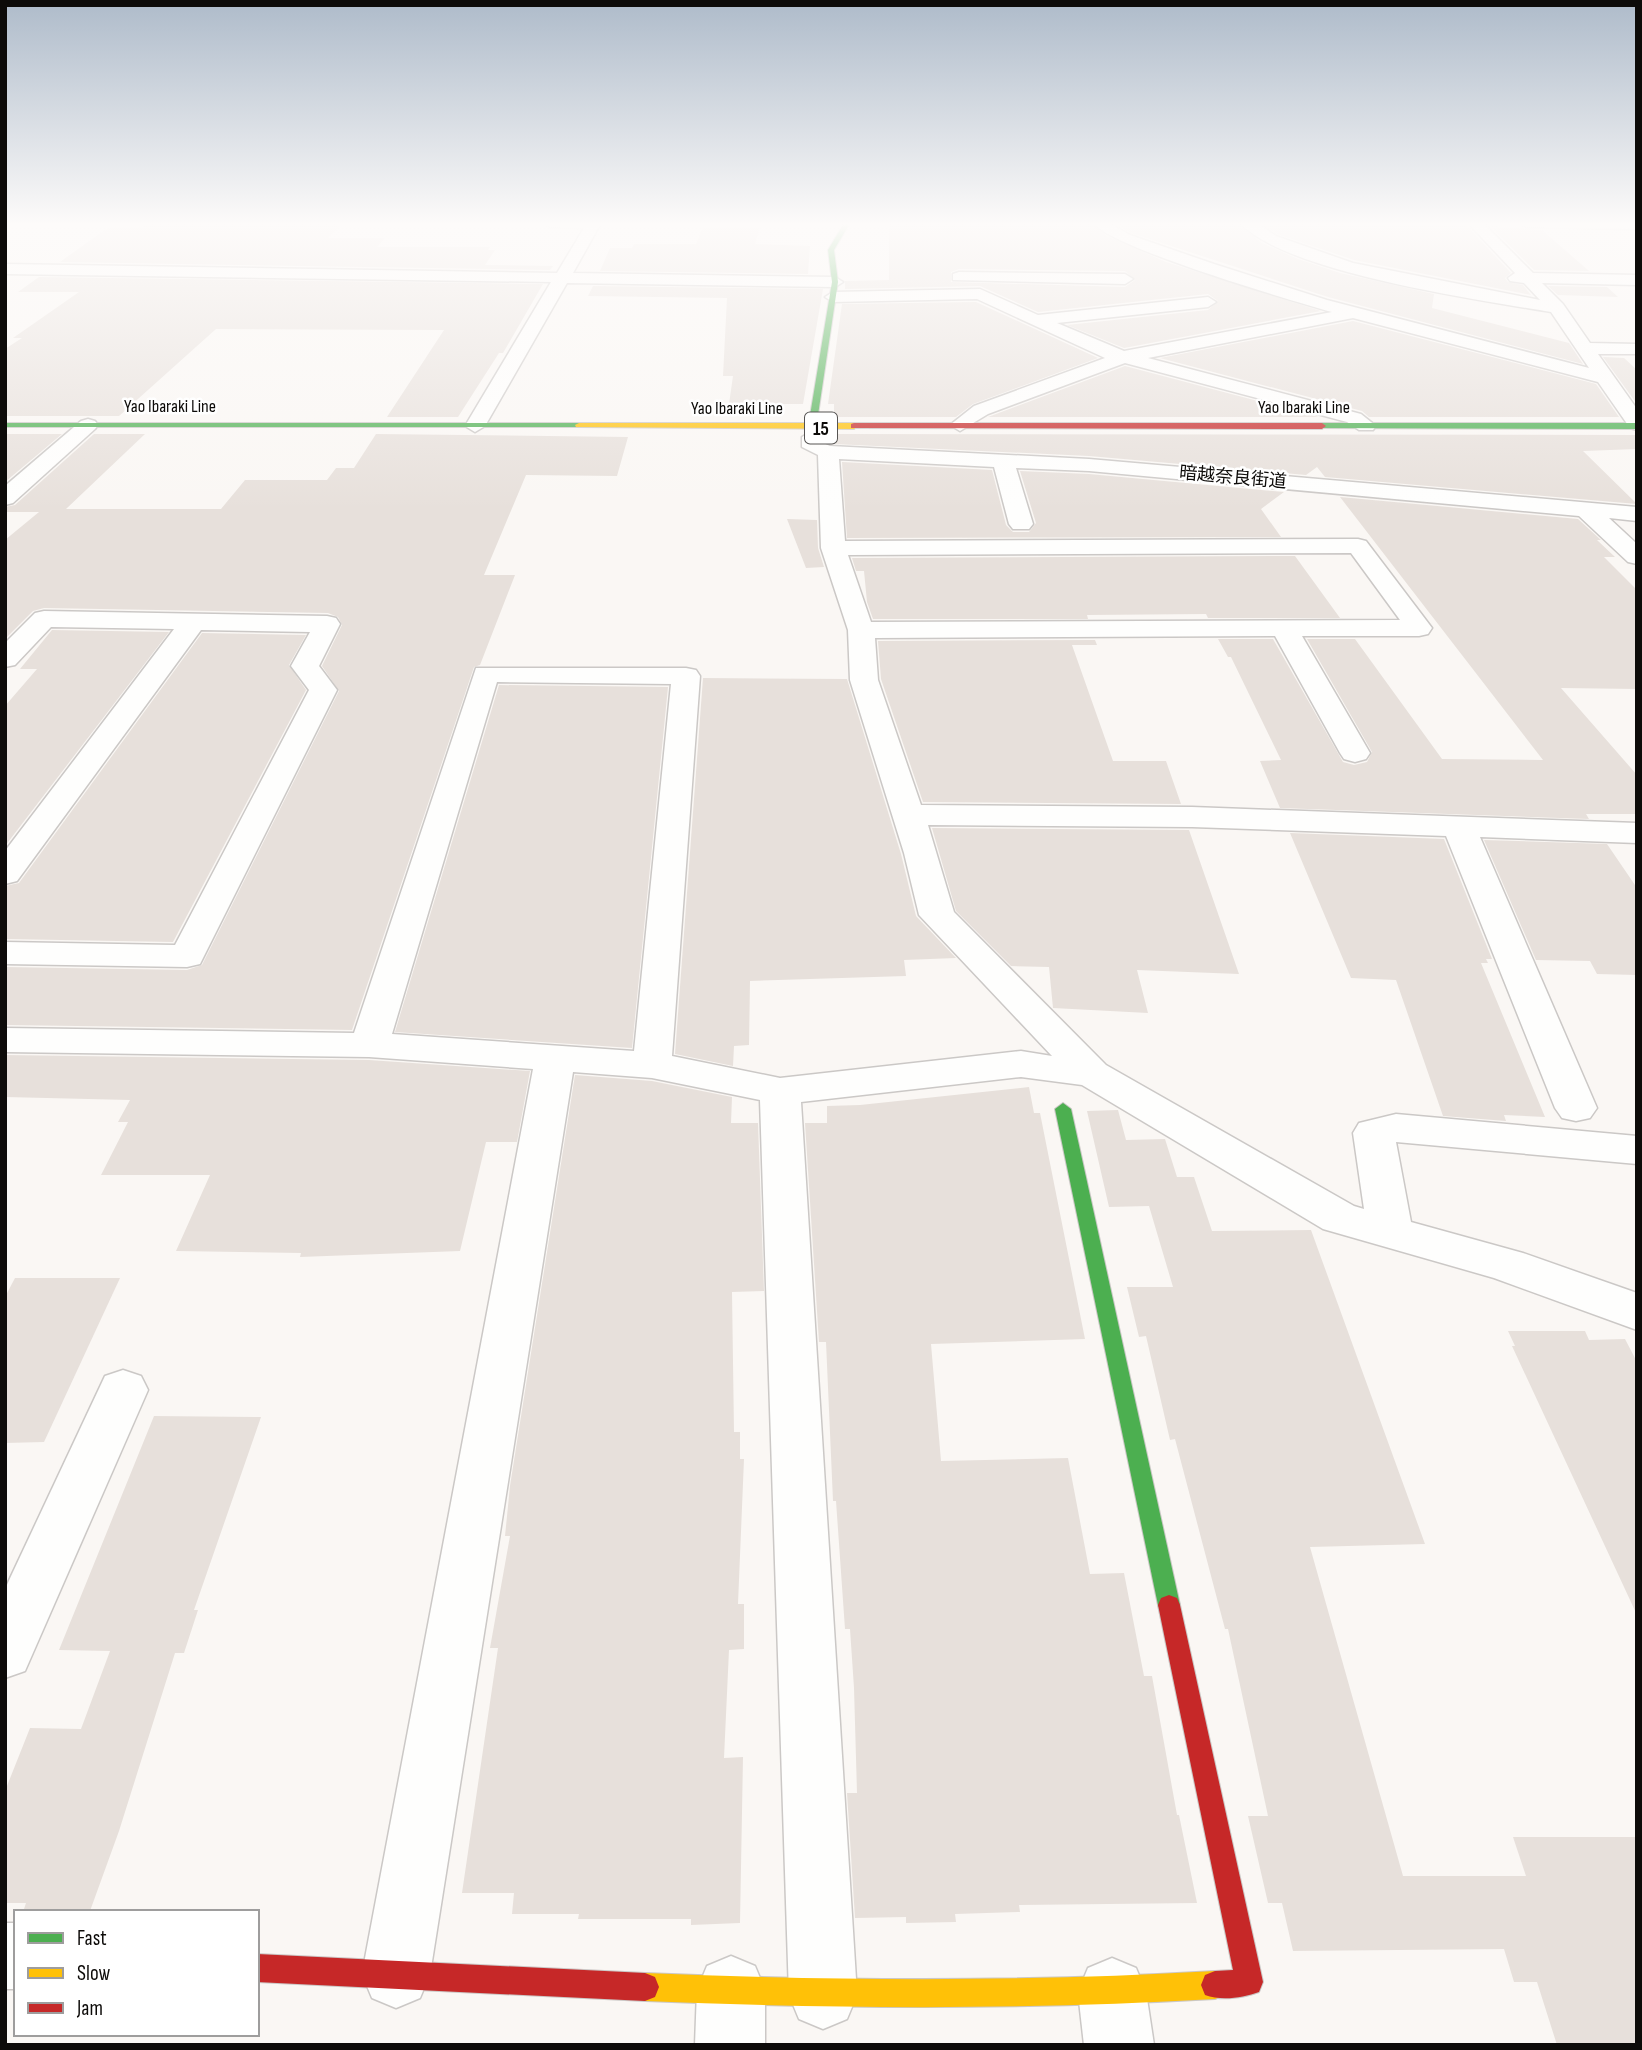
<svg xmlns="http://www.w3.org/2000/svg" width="1642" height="2050" viewBox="0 0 1642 2050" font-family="'Sofia Sans Condensed','Noto Sans JP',sans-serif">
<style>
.building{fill:#e7e0db;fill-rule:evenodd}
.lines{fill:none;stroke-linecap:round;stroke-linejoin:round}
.street-casing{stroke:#cbc8c6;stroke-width:3}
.fast-casing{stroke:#cbc8c6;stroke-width:2}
.slow-casing{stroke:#cbc8c6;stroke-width:2}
.jam-casing{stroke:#cbc8c6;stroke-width:2}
.street{fill:#fefefd;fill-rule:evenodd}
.fast{fill:#4caf50;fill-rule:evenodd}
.slow{fill:#ffc107;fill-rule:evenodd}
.jam{fill:#c62828;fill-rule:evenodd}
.labels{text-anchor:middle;stroke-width:5;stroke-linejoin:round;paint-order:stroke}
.far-street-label{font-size:18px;fill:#0d0b09;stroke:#fff}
.shield{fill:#fff;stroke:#565453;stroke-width:2}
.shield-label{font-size:19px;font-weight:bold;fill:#0d0b09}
</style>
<rect width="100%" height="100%" fill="#faf7f4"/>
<!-- building -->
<g class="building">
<path d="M148,223L343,224L328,238H385L377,247H490L488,250H495L485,265L553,266L550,270L60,262L109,227H143Z"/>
<path d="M889,223H1090L1107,236L1166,262L1321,311L1124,348L1067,325L1208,310L1218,301L1208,294L1038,312L980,286L845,289V281L889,280ZM959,269L1125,271L1135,280L1125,287L951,282V272Z"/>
<path d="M1115,223H1237L1262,243L1298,259L1340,273L1434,294L1432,308L1569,343L1583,364L1328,297L1131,233Z"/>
<path d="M1262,223L1467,226L1511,273L1505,278L1508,282L1523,285L1531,295L1354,260L1277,234Z"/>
<path d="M1490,226L1542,230L1589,271L1534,270Z"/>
<path d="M703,227H760L755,244L810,246L808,274L600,271L610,248H632L634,244H696Z"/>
<path d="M39,277L543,284L503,353H499L458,417H387L444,330L216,329L119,416H5V349L22,338H13L79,292H18Z"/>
<path d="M593,286L823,289L803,404H729L733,376H723L727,298L588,296Z"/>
<path d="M1548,286L1607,287L1618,297L1558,295Z"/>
<path d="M976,302L1098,358L973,404L956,417H834V404H828L842,304Z"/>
<path d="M1353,321L1596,384L1619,417H1369L1362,411L1160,358Z"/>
<path d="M1603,357L1624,358L1637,370V404Z"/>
<path d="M1125,366L1319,417H988Z"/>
<path d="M5,434H62L5,482Z"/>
<path d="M94,434H145L66,509H221L245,480H327L336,468H354L376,434L628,437L617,476L526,475L484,575H515L480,665L474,667L352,1030L5,1025V967L187,970L202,965L339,691L322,666L342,625L338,617L328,613L44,608L33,611L5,639V540L39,512H5V507L15,505Z"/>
<path d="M834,434L1637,435V449L1583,451L1637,504L1325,477L1317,467L1306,475L1089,456L834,444Z"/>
<path d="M842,462L992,470L1006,525L1013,532H1029L1036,523L1020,471L1089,474L1284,492L1261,509L1281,537L847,538Z"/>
<path d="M1340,497L1578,519L1601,540H1597L1615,557H1604L1637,590V689L1561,688L1637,775V814H1586L1589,819L1280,808L1260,761L1281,760L1231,657H1228L1218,639H1273L1343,762L1354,765L1367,762L1372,752L1307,639H1355L1442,759L1543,760Z"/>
<path d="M787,519L817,520L818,548L824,567L806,568Z"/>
<path d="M1295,556L1340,618H1208L1206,614L1087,615L1088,619H873L867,602L864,571H856L852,558Z"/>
<path d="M52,630L169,632L5,846V706L37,669H20Z"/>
<path d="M202,633L306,635L289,665L306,690L173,942L5,939V886L19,883Z"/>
<path d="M1095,640L1097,645H1072L1113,761H1166L1181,804L923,802L881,679L878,641Z"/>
<path d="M703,678L847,679L901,854L916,916L956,958L904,960L906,976L750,981L749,1045L734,1046L733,1066L675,1054Z"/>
<path d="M499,685L668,687L632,1048L395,1032Z"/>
<path d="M932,828L1189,830L1239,974L1137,970L1148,1013L1053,1008L1049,967L1011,966L956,911Z"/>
<path d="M1290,833L1444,839L1492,959H1486L1488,963H1481L1545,1117L1504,1115L1506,1121L1443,1116L1396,980L1351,978Z"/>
<path d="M1484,840L1607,844L1637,888V975L1597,974L1590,961L1536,960Z"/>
<path d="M5,1055L369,1060L530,1071L517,1142H486L460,1251L300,1257L301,1253L176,1251L210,1175H101L128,1122H118L130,1100L5,1097Z"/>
<path d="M575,1075L652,1081L732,1097L731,1123H758L764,1291L732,1292L734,1432H740V1459H744L738,1604H744V1649L729,1650L724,1758L743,1757L740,1923L691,1925V1919H578L579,1914H512L514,1893H462L498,1648H490L510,1536H505L510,1486Z"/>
<path d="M1029,1087L1034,1113H1040L1085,1339L931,1344L941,1461L1068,1458L1090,1574L1124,1573L1144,1676H1152L1177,1815H1179L1197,1903L1019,1905L1020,1912L955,1914L956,1922L906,1923V1917L855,1918L847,1793H857L854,1688L850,1629H845L836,1501H833L826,1342H819L805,1123H827V1106L860,1105Z"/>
<path d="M1118,1110L1126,1140L1165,1139L1177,1177H1194L1212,1231L1311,1230L1425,1544L1310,1547L1403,1876H1526L1513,1837H1637V2045H1557L1537,1982H1514L1504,1949L1293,1951L1282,1903H1268L1248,1816H1268L1228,1629H1225L1175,1439L1170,1440L1146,1336L1139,1337L1127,1287H1173L1149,1206L1109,1207L1087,1111Z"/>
<path d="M15,1278H120L44,1442L5,1443V1297Z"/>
<path d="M1508,1331H1585L1589,1340L1625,1339L1637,1362V1615L1512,1346H1515Z"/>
<path d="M154,1416L261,1417L194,1610H198L184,1653H175L119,1831L90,1911L24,1909L26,1903H5V1791L30,1728L81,1729L110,1651L59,1650Z"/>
</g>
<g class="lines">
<!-- street casing -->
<g class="street-casing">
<g id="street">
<path d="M543,223H601L573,273L835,277L843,282L835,287L567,283L485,426L475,432L465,426L551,282L5,274V264L557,273L584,228L550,227Z"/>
<path d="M1093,223H1109L1130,235L1214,264L1327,300L1589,368L1551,312C1480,300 1287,273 1240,223H1257L1276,236L1353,263L1540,300L1524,283L1510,281L1508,278L1515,273L1468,223H1483L1533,273L1637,275V285L1542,283L1563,304L1590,343L1637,344V354H1598L1637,409V430L1630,428L1598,382L1353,318L1148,358L1361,414L1376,426L1373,430H1359L1347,422L1125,363L988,414L960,431L950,425L974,406L1105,358L977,299L833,302L825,297L833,292L980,289L1038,315L1208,297L1216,302L1208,307L1057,323L1124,351L1332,312C1290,300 1115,249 1093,223Z"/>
<path d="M1519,223H1637V229L1526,227Z"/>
<path d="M959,272L1125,274L1133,279L1125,284L953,280V274Z"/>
<path d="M88,419L95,421L98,425L95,429L13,503L5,505V486L81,421Z"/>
<path d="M812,431L819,433L823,443L830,446L1089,459L1637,507V521L1609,518L1637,544V564L1628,562L1579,516L1089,471L1016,468L1033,524L1029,529H1013L1009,524L994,467L839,459L845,541L1358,539L1366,541L1432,628L1428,634L1419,636H1302L1370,753L1366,759L1355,762L1344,759L1340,753L1275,636L875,638L878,680L921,805L1192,807L1637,823V843L1480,837L1597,1108L1590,1118L1576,1121L1562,1118L1555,1108L1446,836L1192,827L928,825L954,912L1106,1065L1354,1206L1364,1209L1353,1133L1359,1123L1396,1114L1637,1136V1164L1396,1142L1411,1222L1523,1253L1637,1293V1330L1494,1278L1323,1229L1082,1085L1021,1077L801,1102L857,1995L847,2019L823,2029L799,2019L789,1995L760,1100L652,1078L573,1072L430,1974L420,1998L396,2008L372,1998L362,1974L533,1069L369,1057L5,1052V1028L354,1033L476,668H686L696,670L700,676L672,1056L780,1078L1021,1051L1052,1056L919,915L904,853L850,680L848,630L821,548L818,455L802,447V437ZM1351,553L1400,620L871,622L848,555ZM497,682L671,684L634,1051L392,1034Z"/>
<path d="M44,611L327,616L336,618L340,624L319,666L337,690L200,964L187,967L5,964V942L175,945L309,690L291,666L310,632L201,630L17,881L5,884V851L174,629L51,627L15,665L5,667V643L35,613Z"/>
<path d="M123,1370L141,1376L148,1390L25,1671L5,1678V1589L105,1376Z"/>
<rect x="5" y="1923" width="11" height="66"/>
<path d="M731,1956L755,1966L765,1990V2045H695L697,1990L707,1966Z"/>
<path d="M1112,1958L1136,1968L1146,1992L1154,2045H1084L1078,1992L1088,1968Z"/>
</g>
</g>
<!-- fast casing -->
<g class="fast-casing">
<g id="fast">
<path d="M844,223H850L834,250L838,282L816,428L812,431L808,428L832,282L828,250Z"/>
<path d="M5,423H579L583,425L579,427H5Z"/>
<path d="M1322,423H1637V429L1319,428L1318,426Z"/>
<path d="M1063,1103L1071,1109L1180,1605L1177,1612L1169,1615L1161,1612L1158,1605L1055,1109Z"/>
</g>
</g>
<!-- slow casing -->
<g class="slow-casing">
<g id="slow">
<path d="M579,423H854L858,426L854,429L576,427L575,425Z"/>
<path d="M1215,1971L1225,1975L1229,1985L1225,1995L1215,1999C1025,2010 835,2009 645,2001L635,1997L631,1987L635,1977L645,1973C835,1981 1025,1982 1215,1971Z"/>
</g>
</g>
<!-- jam casing -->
<g class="jam-casing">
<g id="jam">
<path d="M854,423H1322L1326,426L1322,429L851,428V424Z"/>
<path d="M1169,1595L1177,1598L1180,1605L1263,1982L1259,1992C1243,1998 1221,2001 1205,1995L1201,1985L1205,1975L1215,1971L1233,1970L1158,1605L1161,1598Z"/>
<path d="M257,1954L645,1973L655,1977L659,1987L655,1997L645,2001L257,1982Z"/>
</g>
</g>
<!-- street -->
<use href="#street" class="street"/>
<!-- fast -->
<use href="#fast" class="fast"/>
<!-- slow -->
<use href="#slow" class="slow"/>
<!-- jam -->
<use href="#jam" class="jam"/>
</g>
<!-- sky -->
<linearGradient id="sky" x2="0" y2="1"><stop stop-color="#aebbca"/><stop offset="0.44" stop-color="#fdfbfa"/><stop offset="1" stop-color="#fdfbfa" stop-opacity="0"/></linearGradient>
<rect width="1642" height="510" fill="url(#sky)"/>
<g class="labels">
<!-- far-street labels -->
<g class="far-street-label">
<text x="170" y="412">Yao Ibaraki Line</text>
<text x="1304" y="413">Yao Ibaraki Line</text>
<text x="737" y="414">Yao Ibaraki Line</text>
<text transform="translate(1233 477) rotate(5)" y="6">暗越奈良街道</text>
</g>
<!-- shield labels -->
<rect class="shield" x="805" y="412.5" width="32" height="31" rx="5"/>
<g class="shield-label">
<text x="821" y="435">15</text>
</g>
</g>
<!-- border -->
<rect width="1642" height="2050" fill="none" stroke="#0d0b09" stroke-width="14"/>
<!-- legend -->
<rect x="14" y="1910" width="245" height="126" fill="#ffffff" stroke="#9e9d9d" stroke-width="2"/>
<rect x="28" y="1933" width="35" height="10" fill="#4caf50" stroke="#9e9d9d" stroke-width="2"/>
<text x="77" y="1945" font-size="21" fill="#0d0b09">Fast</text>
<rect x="28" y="1968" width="35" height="10" fill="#ffc107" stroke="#9e9d9d" stroke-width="2"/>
<text x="77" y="1980" font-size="21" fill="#0d0b09">Slow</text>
<rect x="28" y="2003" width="35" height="10" fill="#c62828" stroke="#9e9d9d" stroke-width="2"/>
<text x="77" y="2015" font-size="21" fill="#0d0b09">Jam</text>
</svg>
